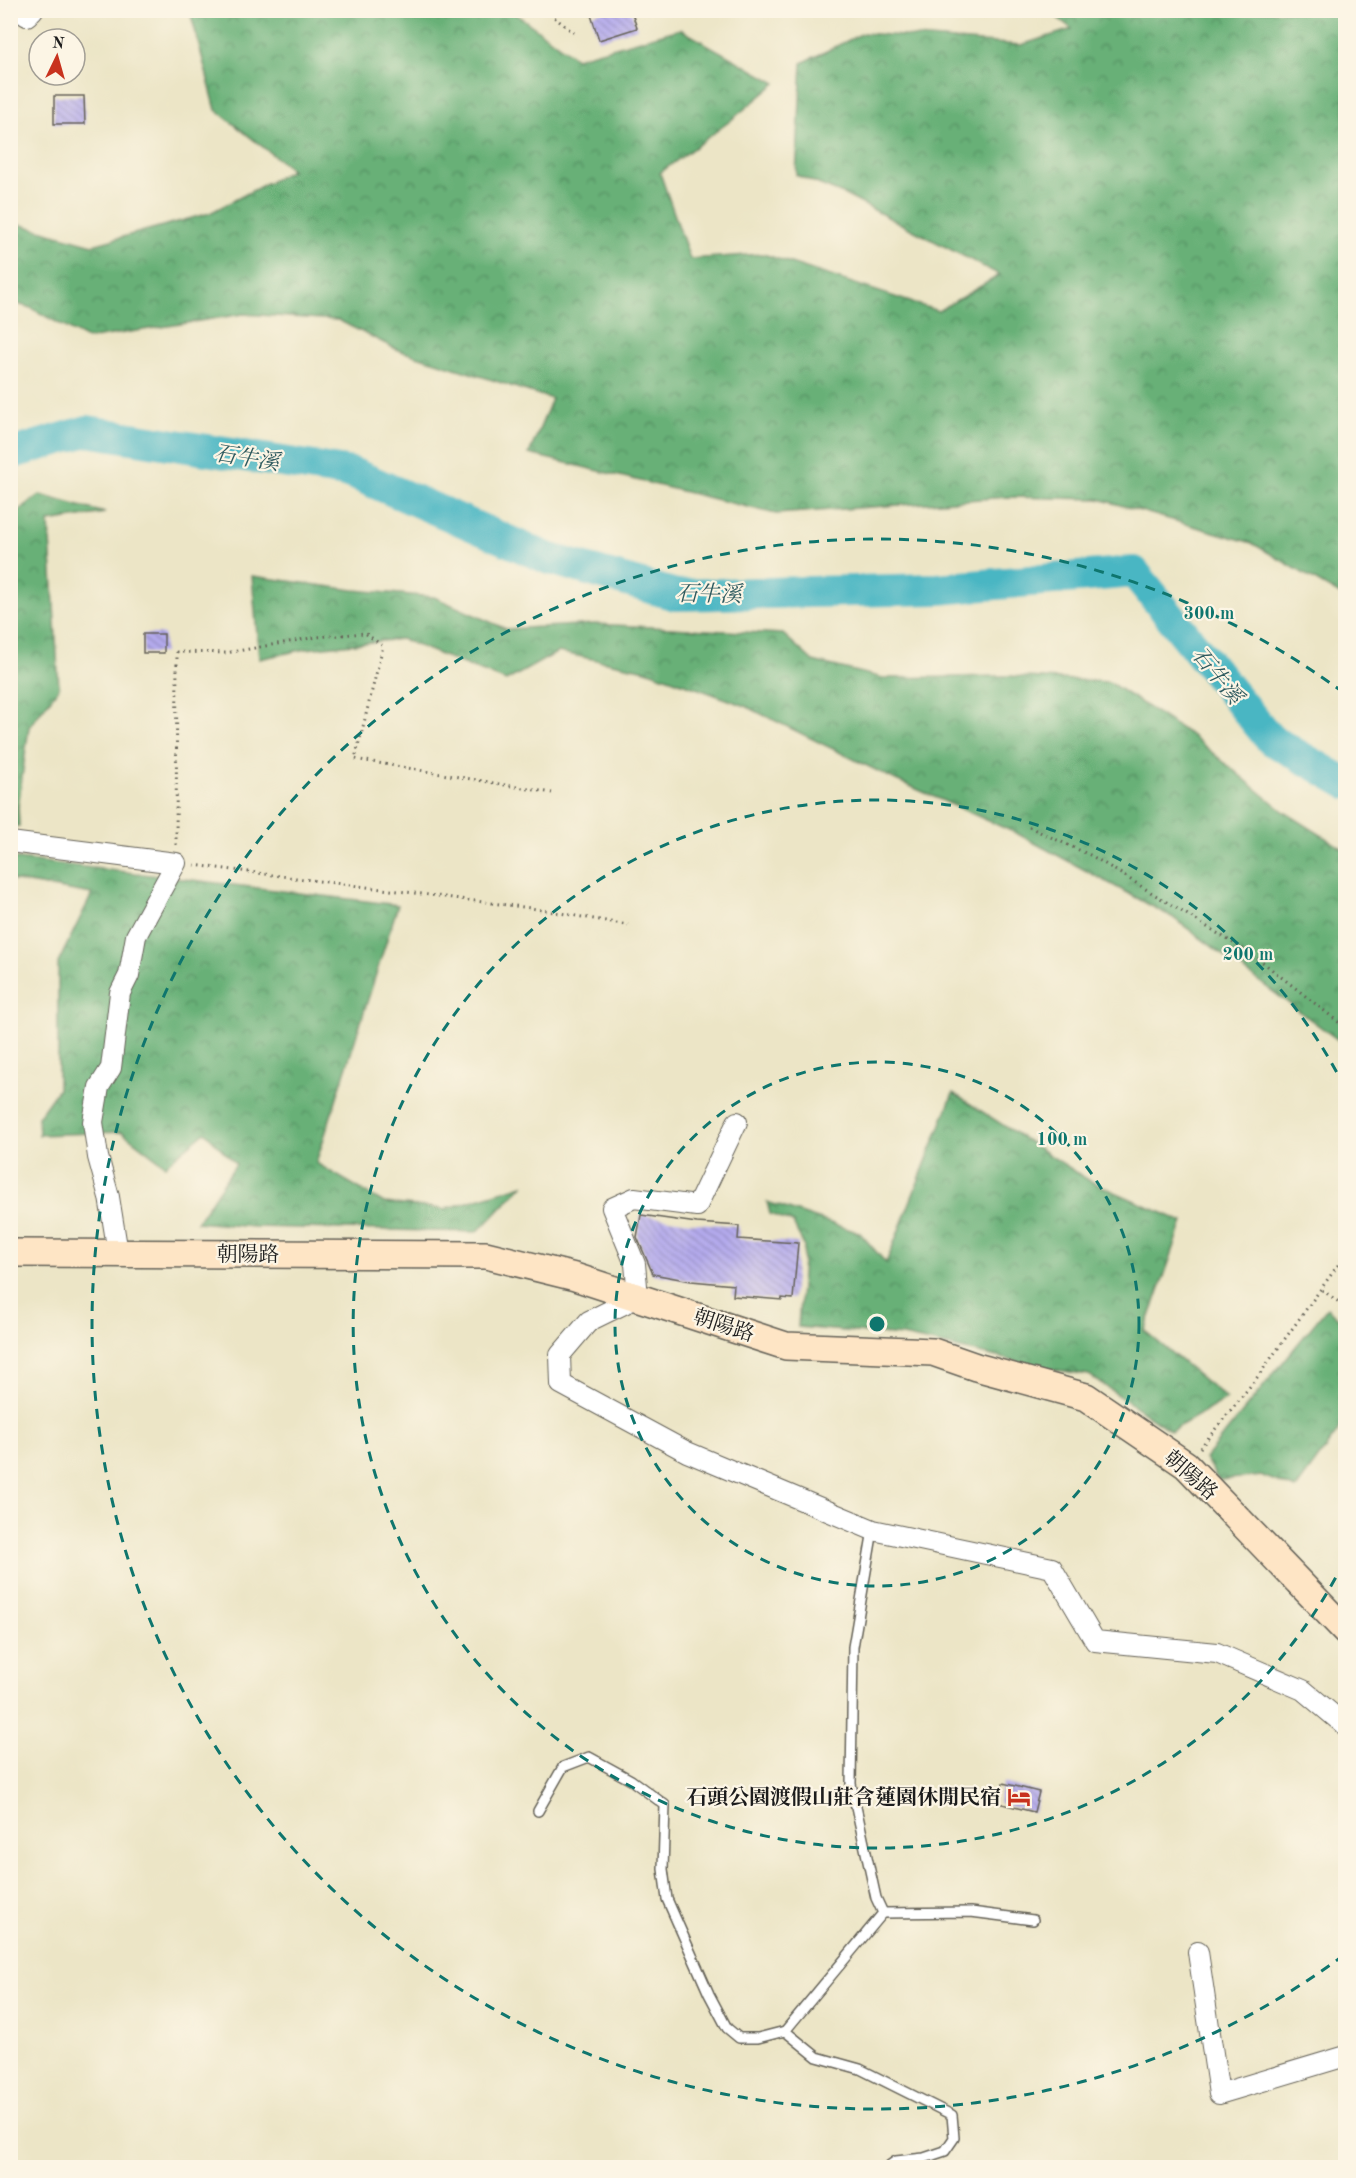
<svg xmlns="http://www.w3.org/2000/svg" width="1356" height="2178" viewBox="0 0 1356 2178" font-family="'Old Standard TT','Noto Serif TC',serif">
<style>
.forest{fill:url(#forest-crowns);stroke:#42664a;stroke-width:1.5}
.lines{fill:none;stroke-linecap:round;stroke-linejoin:round}
.river{stroke:#48b6c3;stroke-width:32}
.building{fill:url(#building-back-hatch)}
.service-casing{stroke:#656258;stroke-width:12}
.minor-casing{stroke:#656258;stroke-width:22}
.secondary-casing{stroke:#656258;stroke-width:30}
.path{stroke:#656258;stroke-width:3;stroke-dasharray:1.5 4.5;stroke-linecap:butt}
.service{stroke:#fff;stroke-width:9}
.minor{stroke:#fff;stroke-width:20}
.secondary{stroke:#fee5c5;stroke-width:27}
.ring{fill:none;stroke:#0f766e;stroke-width:3;stroke-dasharray:10 8}
.labels{text-anchor:middle;stroke-width:4.5;stroke-linejoin:round;paint-order:stroke}
.street-label{font-size:21px;fill:#1c1c1c;stroke:#fcf5e5}
.poi-label{font-size:21px;font-weight:bold;fill:#1c1c1c;stroke:#fcf5e5;text-anchor:end}
.water-label{font-size:22px;font-style:italic;fill:#2e5a5f;stroke:#fcf5e5}
.centre{fill:#0f766e;stroke:#fcf5e5;stroke-width:3}
.ring-label{font-size:18px;text-anchor:middle;font-weight:bold;fill:#0f766e;stroke:#fcf5e5;stroke-width:4.5;stroke-linejoin:round;paint-order:stroke}
</style>
<defs>
<pattern id="forest-crowns" width="20" height="18" patternUnits="userSpaceOnUse" patternTransform="scale(1.5)"><rect width="20" height="18" fill="#67b077"/><path d="M2 6a3 3 0 1 1 6 0M12 15a3 3 0 1 1 6 0" fill="none" stroke="#548e61"/></pattern>
<pattern id="building-back-hatch" width="6" height="6" patternUnits="userSpaceOnUse" patternTransform="scale(1.5)"><rect width="6" height="6" fill="#b4aaed"/><path d="M-1 5l2 2M0 0l6 6M5-1l2 2" fill="none" stroke="#928abf"/></pattern>
</defs>
<rect width="100%" height="100%" fill="#fcf5e5"/>
<filter id="ink" filterUnits="userSpaceOnUse"><feTurbulence type="fractalNoise" baseFrequency=".0167" numOctaves="2"/><feDisplacementMap in="SourceGraphic" scale="12" xChannelSelector="R" yChannelSelector="G"/><feConvolveMatrix kernelMatrix="1 2 1 2 8 2 1 2 1" color-interpolation-filters="sRGB"/></filter>
<filter id="wash" filterUnits="userSpaceOnUse"><feTurbulence type="fractalNoise" baseFrequency=".008" numOctaves="4" result="noise"/><feDisplacementMap in="SourceGraphic" scale="24" xChannelSelector="R" yChannelSelector="G"/><feGaussianBlur stdDeviation="1.35" result="paint"/><feColorMatrix in="noise" values="0 0 0 0 0 0 0 0 0 0 0 0 0 0 0 0 0 1.4 0 .05"/><feComposite in="paint" operator="in"/></filter>
<g filter="url(#wash)">
<rect width="100%" height="100%" fill="#ece5c6"/>
<!-- forest -->
<g class="forest">
<path d="M190,11H512L576,58L680,29L776,83L730,121L660,173L690,259L763,254L938,311L1000,275L843,194L796,175L802,63L863,33L1021,45L1072,29L1049,11H1345V598L1252,543L1099,499L1008,497L776,514L529,454L552,399L398,350L338,320L243,314L87,339L31,308L11,302V222L93,245L210,213L292,170L216,110Z"/>
<path d="M40,495L105,513L49,522L59,688L29,727L18,807L19,826L11,827V516Z"/>
<path d="M252,576L354,590L434,597L506,629L596,624L783,634L813,661L883,678L1008,676L1109,682L1191,735L1283,811L1345,850V1045L1172,917L1018,834L896,780L743,705L646,670L558,652L506,681L401,639L306,649L259,659Z"/>
<path d="M10,858L398,905L316,1163L384,1203L445,1209L523,1185L487,1223L476,1232L254,1227L197,1222L236,1164L205,1132L165,1165L122,1132L39,1135L38,1117L58,1089V963L92,894L11,880Z"/>
<path d="M953,1093L1090,1181L1183,1222L1145,1331L1227,1399L1171,1431L1089,1375L1051,1369L903,1336L798,1327L804,1246L793,1223L770,1214L767,1202L860,1233L886,1263Z"/>
<path d="M1327,1308L1345,1324V1422L1296,1489L1263,1476L1218,1480L1205,1458Z"/>
</g>
<g class="lines">
<!-- river -->
<path class="river" d="M10,454L87,431L352,473L547,558L676,595L938,589L1134,572L1270,739L1346,783"/>
</g>
<g id="blocks">
<!-- building -->
<g class="building">
<path d="M606,10H631L637,28L599,40L591,15Z"/>
<path d="M54,96H84L85,124H54Z"/>
<rect x="143" y="634" width="21" height="19"/>
<path d="M641,1215L697,1223L739,1226L738,1239L798,1243L793,1299L782,1298V1300L733,1296L734,1285L691,1281L653,1274L637,1237Z"/>
<path d="M1003,1783L1039,1792L1034,1812L998,1803Z"/>
</g>
</g>
</g>
<g filter="url(#ink)">
<use href="#blocks" fill-opacity="0" stroke="#656258" stroke-width="1.5"/>
<g class="lines">
<!-- service casing -->
<g class="service-casing">
<g id="service">
<path d="M873,1530L853,1647L851,1784L876,1898L883,1913L785,2031L817,2057L860,2069L952,2115L954,2138L945,2151L924,2158L896,2161L886,2168"/>
<path d="M538,1811L563,1767L589,1757L631,1780L665,1805L663,1869L667,1899L709,1994L727,2028L739,2038H758L785,2031"/>
<path d="M883,1913L971,1912L1033,1920"/>
</g>
</g>
<!-- minor casing -->
<g class="minor-casing">
<g id="minor">
<path d="M18,10L27,16L33,10"/>
<path d="M10,842L176,863L136,936L129,975L120,993L111,1068L99,1087L93,1122L98,1157L109,1197L118,1253"/>
<path d="M737,1122L697,1206L634,1198L612,1208L635,1264L638,1297L589,1321L560,1355L561,1384L687,1452L873,1530L1052,1568L1095,1641L1217,1653L1303,1690L1346,1726"/>
<path d="M1198,1952L1219,2094L1346,2056"/>
</g>
</g>
<!-- secondary casing -->
<g class="secondary-casing">
<path id="secondary" d="M10,1253L486,1255L575,1277L786,1346L933,1352L976,1367L1086,1397L1186,1465L1346,1631"/>
</g>
<!-- path -->
<g class="path">
<path d="M545,10L574,33"/>
<path d="M1029,827L1092,856L1256,957L1346,1028"/>
<path d="M176,845L177,652L226,653L317,637L365,633L383,646L355,759L552,793"/>
<path d="M194,865L531,908L628,925"/>
<path d="M1322,1290L1346,1307"/>
<path d="M1200,1448L1256,1379L1346,1254"/>
</g>
<!-- service -->
<use href="#service" class="service"/>
<!-- minor -->
<use href="#minor" class="minor"/>
<!-- secondary -->
<use href="#secondary" class="secondary"/>
</g>
</g>
<!-- distance rings -->
<g class="ring">
<circle cx="877" cy="1324" r="262"/>
<path d="M1344 1562A524 524 0 1 1 1344 1086"/>
<path d="M1344 1955A785 785 0 1 1 1344 693"/>
</g>
<!-- icons -->
<defs>
<g id="hotel-bare" transform="scale(1.8)"><path d="M-6-4.5h1.5V1H6V5H4.5V3h-9V5H-6ZM-4 0a1.8 1.8 0 1 1 3.6 0ZM.5 0V-2.5h3Q6-2.5 6 0Z" fill="#c8321e" stroke="#fcf5e5" stroke-width="2.5" paint-order="stroke"/></g>
</defs>
<g fill-rule="evenodd">
<use href="#hotel-bare" x="1019" y="1797"/>
</g>
<g class="labels">
<!-- street labels -->
<g class="street-label">
<text x="248" y="1261">朝陽路</text>
<text transform="translate(724 1325) rotate(18)" y="7">朝陽路</text>
<text transform="translate(1191 1475) rotate(41)" y="7">朝陽路</text>
</g>
<!-- poi labels -->
<g class="poi-label">
<text x="1001" y="1804">石頭公園渡假山莊含蓮園休閒民宿</text>
</g>
<!-- water labels -->
<g class="water-label">
<text transform="translate(247 457) rotate(9)" y="8">石牛溪</text>
<text transform="translate(709 593) rotate(1)" y="8">石牛溪</text>
<text transform="translate(1218 675) rotate(51)" y="8">石牛溪</text>
</g>
</g>
<circle cx="877" cy="1324" r="9" class="centre"/>
<g class="ring-label">
<text x="1209" y="619">300 m</text>
<text x="1248" y="960">200 m</text>
<text x="1062" y="1145">100 m</text>
</g>
<!-- margin -->
<rect width="1356" height="2178" fill="none" stroke="#fcf5e5" stroke-width="36"/>
<!-- north arrow -->
<g transform="translate(57 57) rotate(5)"><circle r="28" fill="#fcf5e5" stroke="#a29e95" stroke-width="1.5"/>
<path d="M0-4.5L10 22L0 15L-10 22Z" fill="#c8321e"/>
<text y="-9" font-size="16" font-weight="bold" text-anchor="middle" fill="#1c1c1c">N</text>
</g>
</svg>
